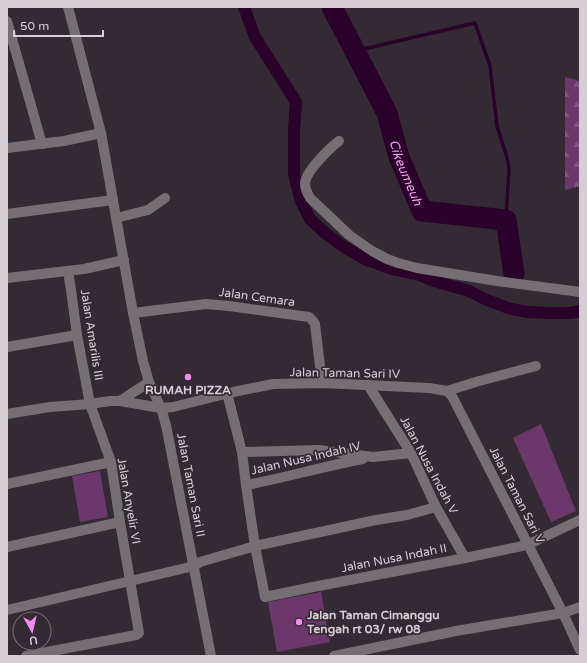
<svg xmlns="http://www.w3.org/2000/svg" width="587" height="663" viewBox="0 0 587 663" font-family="'Varela Round',sans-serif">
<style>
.green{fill:#6c386b}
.forest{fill:url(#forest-firs)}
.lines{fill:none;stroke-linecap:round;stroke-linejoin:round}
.stream{stroke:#2a012a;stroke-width:3.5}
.canal{stroke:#2a012a;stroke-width:12}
.river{stroke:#2a012a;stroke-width:21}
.minor{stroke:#756f74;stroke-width:10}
.poi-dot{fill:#f38af1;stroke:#342a33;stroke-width:1.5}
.labels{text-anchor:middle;stroke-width:3.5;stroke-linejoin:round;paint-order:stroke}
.street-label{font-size:12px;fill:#d5cfd5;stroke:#342a33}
.poi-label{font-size:12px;font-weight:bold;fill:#d5cfd5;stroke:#342a33}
.water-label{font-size:13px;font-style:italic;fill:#f29ef0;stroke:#342a33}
</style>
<defs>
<pattern id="forest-firs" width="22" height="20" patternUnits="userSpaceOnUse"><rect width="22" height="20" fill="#6c386b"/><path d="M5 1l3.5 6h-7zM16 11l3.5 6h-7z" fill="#80547f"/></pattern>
</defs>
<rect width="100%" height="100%" fill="#342a33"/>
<!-- green -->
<g class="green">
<path d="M541,424L576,511L551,522L513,438Z"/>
<path d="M100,471L108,517L80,522L72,476Z"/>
<path d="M321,592L330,642L277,652L268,602Z"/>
</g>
<!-- forest -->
<path class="forest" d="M565,77L580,81V186L565,190Z"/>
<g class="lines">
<!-- stream -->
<path class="stream" d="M355,51L475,23L490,66L497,126L507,158L509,168L506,220"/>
<!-- canal -->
<path class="canal" d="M244,7L255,37L296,102L294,130V175L301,201L310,219L325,233L344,247L365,259L392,269L417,274L434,281L469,291L487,300L508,308L527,312L549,313H570L580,311"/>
<!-- river -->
<path class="river" id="s1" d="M332,7L387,113L399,157L422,211L506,220L514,274"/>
<!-- minor -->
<g class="minor">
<path d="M68,7L101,133L133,313L143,361L149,382L161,408L173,407L233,392L273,384L322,383L429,388L447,391L479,381L536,366"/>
<path d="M7,21L42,144"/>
<path d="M339,141C330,148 306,171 305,183C305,188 307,193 310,198L349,235L372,251L387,259L398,263L417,268L497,281L580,292"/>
<path d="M7,148L64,141L101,133"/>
<path d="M7,214L113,200"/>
<path d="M116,218L148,210L165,198"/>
<path d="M7,278L84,269L124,260"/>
<path d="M133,313L206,304L229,306L309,317L313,321L315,324L322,383"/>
<path d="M7,347L77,335"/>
<path d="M368,385L411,453L436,507L465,558"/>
<path d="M447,391L452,396L563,613L580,650"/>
<path d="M227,393L242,452L246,485L255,546L265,597L308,588L465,558L527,545L580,520"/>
<path d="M120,401L161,408L166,425L211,656"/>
<path d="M7,414L50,407L90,404L110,401H120L149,382"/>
<path d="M242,452L319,450L373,457L411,453"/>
<path d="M7,484L111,462"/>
<path d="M246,485C285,478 324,466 363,459"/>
<path d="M7,547L120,522"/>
<path d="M7,610L194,566L200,562L255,546L376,520L407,515L436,507"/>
<path d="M26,656L136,635L139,633L120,522L111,462L90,404L77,335L71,290L68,271"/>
<path d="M334,656L456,631L563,613L580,607"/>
</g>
</g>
<!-- markers -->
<g class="poi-dot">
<circle cx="188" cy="377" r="4"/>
<circle cx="299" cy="622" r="4"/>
</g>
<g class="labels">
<!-- street labels -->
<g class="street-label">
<text transform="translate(257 297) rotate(8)" y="4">Jalan Cemara</text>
<text transform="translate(92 335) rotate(81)" y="4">Jalan Amarilis III</text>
<text transform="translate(345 373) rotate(1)" y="4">Jalan Taman Sari IV</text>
<text transform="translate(306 458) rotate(-13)" y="4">Jalan Nusa Indah IV</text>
<text transform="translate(429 465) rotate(62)" y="4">Jalan Nusa Indah V</text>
<text transform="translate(191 485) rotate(79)" y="4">Jalan Taman Sari II</text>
<text transform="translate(517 495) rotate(63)" y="4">Jalan Taman Sari V</text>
<text transform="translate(129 501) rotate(80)" y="4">Jalan Anyelir VI</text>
<text transform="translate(394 558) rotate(-11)" y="4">Jalan Nusa Indah II</text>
</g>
<!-- poi labels -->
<g class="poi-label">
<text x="188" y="394">RUMAH PIZZA</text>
<text x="307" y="619" text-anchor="start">Jalan Taman Cimanggu<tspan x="307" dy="14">Tengah rt 03/ rw 08</tspan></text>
</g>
<!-- water labels -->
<g class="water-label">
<text dy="5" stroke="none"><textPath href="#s1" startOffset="182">Cikeumeuh</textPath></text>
</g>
</g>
<!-- border -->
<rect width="587" height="663" fill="none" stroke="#d5cfd5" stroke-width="16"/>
<!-- north arrow -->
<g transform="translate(32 631) rotate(172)"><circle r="19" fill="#342a33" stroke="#746c74"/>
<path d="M0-3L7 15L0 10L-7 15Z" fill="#f38af1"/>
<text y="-6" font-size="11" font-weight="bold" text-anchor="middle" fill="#d5cfd5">U</text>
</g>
<!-- scale -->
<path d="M14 30v6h89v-6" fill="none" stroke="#d5cfd5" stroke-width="2"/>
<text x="20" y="30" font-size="12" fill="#d5cfd5" stroke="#342a33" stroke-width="3" paint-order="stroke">50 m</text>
</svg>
